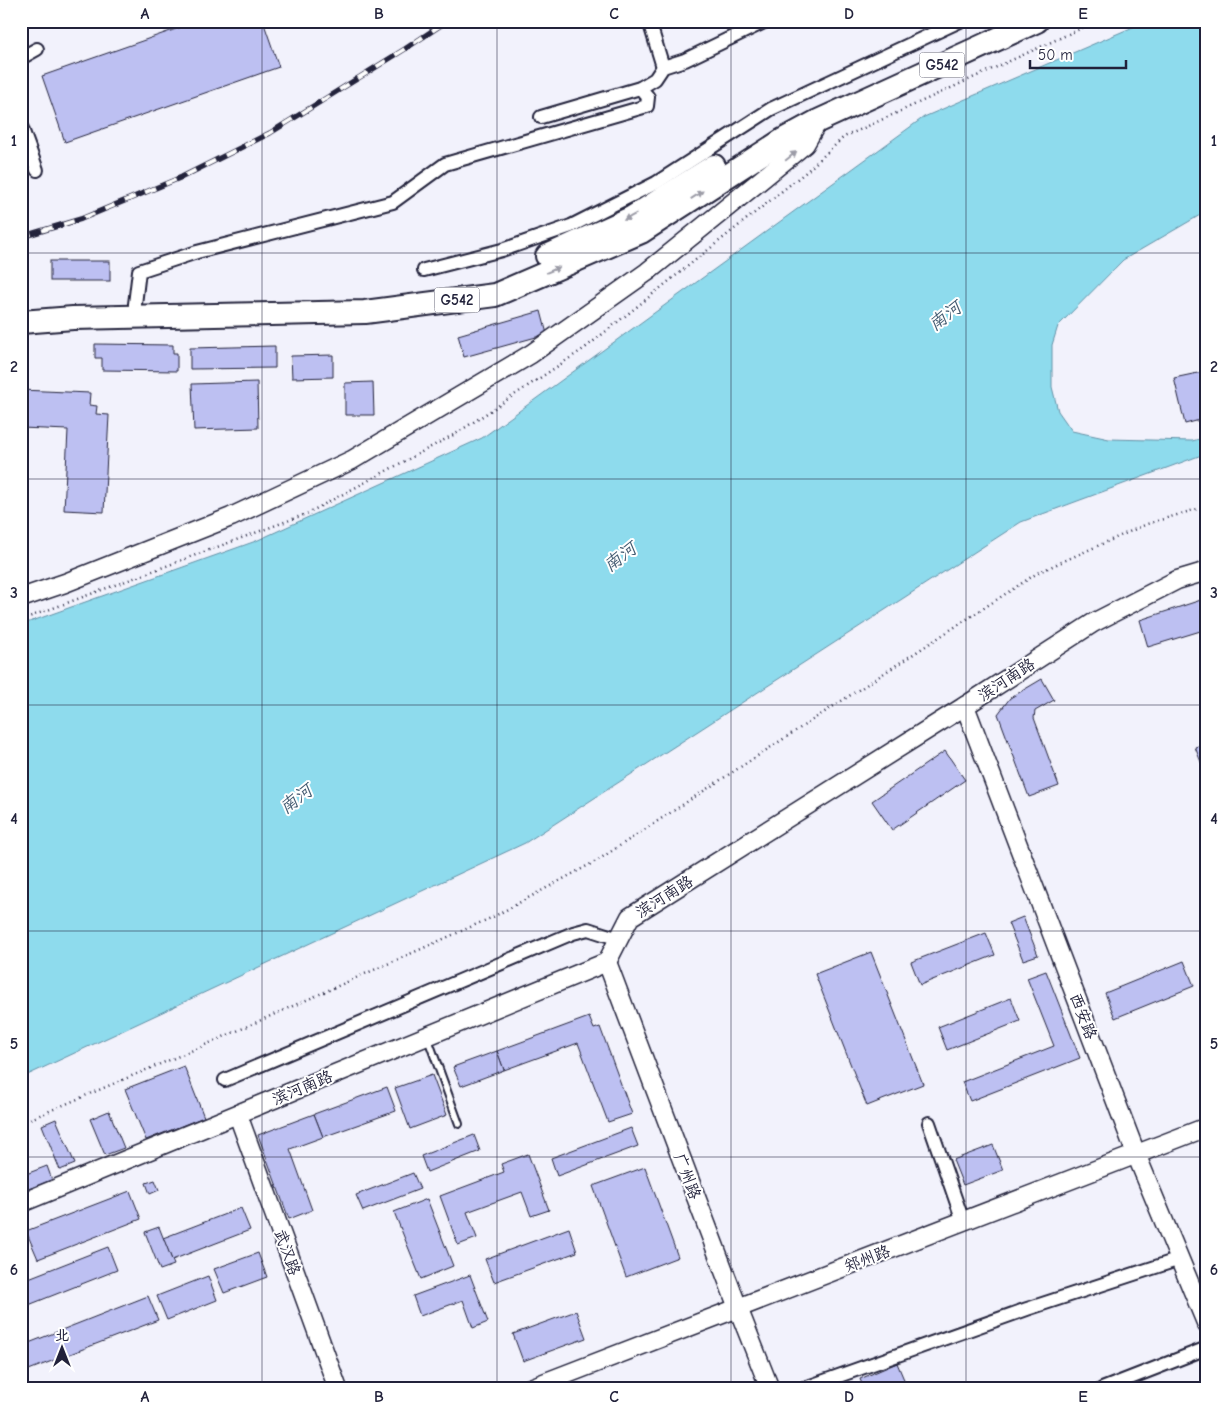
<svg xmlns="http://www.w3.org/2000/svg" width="1228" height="1410" viewBox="0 0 1228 1410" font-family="'Comic Neue','LXGW WenKai TC',sans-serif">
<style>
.water{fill:#8edbed;stroke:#6391a6}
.building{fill:#bdc0f2;stroke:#22223b}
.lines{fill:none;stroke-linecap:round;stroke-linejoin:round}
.lane-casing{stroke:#22223b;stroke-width:10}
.street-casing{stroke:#22223b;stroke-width:16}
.secondary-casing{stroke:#22223b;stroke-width:21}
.highway-casing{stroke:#22223b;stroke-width:26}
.path{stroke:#22223b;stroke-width:2.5;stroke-dasharray:1 4;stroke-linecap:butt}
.lane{stroke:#fff;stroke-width:6}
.street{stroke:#fff;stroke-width:12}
.secondary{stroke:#fff;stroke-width:18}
.highway{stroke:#fff;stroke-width:22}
.rail-casing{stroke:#22223b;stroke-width:5.5}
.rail{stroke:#fff;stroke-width:4;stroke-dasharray:11;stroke-linecap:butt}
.oneway{fill:#9c9ca7}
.grid{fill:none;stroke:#22223b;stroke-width:1;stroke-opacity:0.55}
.labels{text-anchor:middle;stroke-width:4;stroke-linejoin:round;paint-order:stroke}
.shield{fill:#fff;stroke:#646476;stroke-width:1}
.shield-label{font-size:15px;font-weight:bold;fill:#22223b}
.street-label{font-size:16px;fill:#22223b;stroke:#fff}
.water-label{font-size:18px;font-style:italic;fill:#425a70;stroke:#fff}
.neatline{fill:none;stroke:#22223b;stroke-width:2}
.grid-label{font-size:16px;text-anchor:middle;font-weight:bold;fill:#22223b}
</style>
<rect width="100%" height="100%" fill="#f2f2fc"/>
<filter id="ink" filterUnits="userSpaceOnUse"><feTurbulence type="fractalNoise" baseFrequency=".02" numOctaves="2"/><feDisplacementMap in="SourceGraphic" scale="10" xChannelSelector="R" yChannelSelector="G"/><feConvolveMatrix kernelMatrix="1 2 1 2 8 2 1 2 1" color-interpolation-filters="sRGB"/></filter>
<g filter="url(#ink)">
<!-- water -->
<path class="water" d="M1147,21H1207V211L1123,260L1058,326L1052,345V387L1058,411L1072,431L1109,439L1192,441L1207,437V453L1021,522L525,843L21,1078V625L256,541L482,438L924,117Z"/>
<!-- building -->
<g class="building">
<path d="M199,21H263L279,67L65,142L42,76Z"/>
<rect x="50" y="261" width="60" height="20"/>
<path d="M541,311L547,334L464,357L458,335Z"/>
<path d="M95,344L173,345V353H177V371L102,370V358H95Z"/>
<path d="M275,346V368L190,369V348Z"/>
<path d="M333,355V377L292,378L291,356Z"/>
<path d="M1207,371V418L1185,424L1174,378Z"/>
<path d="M257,382L258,428L194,430L192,384Z"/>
<path d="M373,382L374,415H345V383Z"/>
<path d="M21,390L90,393L89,405L97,406L96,414L109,415L104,512L64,510L68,430L21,428Z"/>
<path d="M1207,598V629L1148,647L1140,620Z"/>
<path d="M1042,679L1054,700L1035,711L1034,718L1059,786L1029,797L998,714L1010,698Z"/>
<path d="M1207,743V771L1205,772L1195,747Z"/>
<path d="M945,751L965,780L892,830L872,801Z"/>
<path d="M1023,917L1038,955L1023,960L1008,923Z"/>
<path d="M986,933L995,955L920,985L911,962Z"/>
<path d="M871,952L923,1084L867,1106L815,974Z"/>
<path d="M1184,961L1194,986L1115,1018L1105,993Z"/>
<path d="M1046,971L1080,1058L970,1101L962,1082L1054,1046L1027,978Z"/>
<path d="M1011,998L1020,1021L947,1050L938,1027Z"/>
<path d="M589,1017L594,1029L600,1027L632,1114L608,1122L578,1043L504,1070L497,1051Z"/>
<path d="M497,1051L504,1070L461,1086L453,1067Z"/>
<path d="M184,1066L204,1117L146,1140L125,1089Z"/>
<path d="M432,1075L447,1115L410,1129L395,1088Z"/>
<path d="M387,1087L396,1111L323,1137L314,1114Z"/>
<path d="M109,1111L124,1148L105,1155L90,1119Z"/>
<path d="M314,1114L323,1137L290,1149L312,1210L289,1219L258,1135Z"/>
<path d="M56,1119L75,1164L60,1170L42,1125Z"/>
<path d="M631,1128L638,1146L557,1176L551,1158Z"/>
<path d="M474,1135L480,1151L427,1172L421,1156Z"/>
<path d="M993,1145L1003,1170L963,1185L953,1160Z"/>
<path d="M528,1154L549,1210L531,1216L522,1192L467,1212L477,1238L458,1245L440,1196L504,1172L501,1164Z"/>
<path d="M47,1166L52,1180L21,1192V1176Z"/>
<path d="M645,1167L678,1257L626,1277L593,1186Z"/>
<path d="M413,1173L420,1189L363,1211L356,1195Z"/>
<path d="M155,1180L159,1190L150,1194L146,1183Z"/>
<path d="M130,1191L141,1219L38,1259L26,1231Z"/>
<path d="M427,1199L453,1266L421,1279L394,1212Z"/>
<path d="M241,1208L250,1230L172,1260L163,1238Z"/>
<path d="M159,1227L174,1265L160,1270L145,1232Z"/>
<path d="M569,1228L577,1252L494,1282L485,1259Z"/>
<path d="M108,1247L117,1270L21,1308V1281Z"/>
<path d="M258,1253L267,1277L224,1293L214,1269Z"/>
<path d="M470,1275L488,1322L473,1328L463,1300L420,1316L413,1296Z"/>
<path d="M208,1276L217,1300L167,1320L157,1296Z"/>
<path d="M148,1296L158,1320L21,1373V1346Z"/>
<path d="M576,1311L586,1338L523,1361L513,1334Z"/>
<path d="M897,1363L908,1389H891L889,1385L880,1389H864L860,1379Z"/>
</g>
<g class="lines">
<!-- lane casing -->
<g class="lane-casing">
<path id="lane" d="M427,1036L459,1124"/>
</g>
<!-- street casing -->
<g class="street-casing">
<g id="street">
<path d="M649,21L663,67"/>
<path d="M21,58L37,49"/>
<path d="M541,117L640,88L655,79L663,67L685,60L766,21"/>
<path d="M21,126L37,170"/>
<path d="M424,270L502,250L571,226L656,183L771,109L960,21"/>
<path d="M135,318V304L139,271L197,252L393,202L445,164L647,106L648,97L640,88"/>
<path d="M225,1080L573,933L588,929L619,939"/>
<path d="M929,1123L963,1221"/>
<path d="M802,1389L1027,1309L1180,1259"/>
<path d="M1102,1389L1207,1348"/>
</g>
</g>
<!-- secondary casing -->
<g class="secondary-casing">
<g id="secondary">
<path d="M21,598L65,583L231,517L352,460L531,354L647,272L756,184L805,144L818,121"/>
<path d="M965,706L1136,1154L1207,1325"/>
<path d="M607,962L738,1308L770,1389"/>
<path d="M238,1115L338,1389"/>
<path d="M21,1203C217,1124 411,1041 607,962L630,917L965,706L1093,623L1177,580L1207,571"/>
<path d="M528,1389L1207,1127"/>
</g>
</g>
<!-- highway casing -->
<g class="highway-casing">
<g id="highway">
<path d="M547,256L631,218L714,166"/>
<path d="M21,322L73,318L365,312L495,295L641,232L783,140L818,121L1037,21"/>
</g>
</g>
<!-- path -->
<g class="path">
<path d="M21,620L306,514L457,433L585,348L806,172L844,137L1097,21"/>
<path d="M21,1123L212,1042L493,917L598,860L1039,572L1147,524L1207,506"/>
</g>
<!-- lane -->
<use href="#lane" class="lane"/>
<!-- street -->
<use href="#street" class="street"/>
<!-- secondary -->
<use href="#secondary" class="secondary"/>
<!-- highway -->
<use href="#highway" class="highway"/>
<!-- rail casing -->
<g class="rail-casing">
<path id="rail" d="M21,237L81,219L182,177L270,133L405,49L447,21"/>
</g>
<!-- rail -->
<use href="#rail" class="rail"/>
</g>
<!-- one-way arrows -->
<defs><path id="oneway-solid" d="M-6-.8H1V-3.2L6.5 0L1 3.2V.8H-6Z" transform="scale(1.25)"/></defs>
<g class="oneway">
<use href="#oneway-solid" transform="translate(791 156) rotate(-39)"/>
<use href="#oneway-solid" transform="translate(697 195) rotate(-33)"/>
<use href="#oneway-solid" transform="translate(630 217) rotate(152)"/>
<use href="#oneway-solid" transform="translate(553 270) rotate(-23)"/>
</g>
</g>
<!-- grid -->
<path class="grid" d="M262,21V1389M497,21V1389M731,21V1389M966,21V1389M21,253H1207M21,479H1207M21,705H1207M21,931H1207M21,1157H1207"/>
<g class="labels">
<!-- shield labels -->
<g class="shield">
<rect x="919.5" y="52.5" width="45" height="25" rx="4"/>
<rect x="434.5" y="287.5" width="45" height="25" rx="4"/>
</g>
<g class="shield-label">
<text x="942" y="70">G542</text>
<text x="457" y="305">G542</text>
</g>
<!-- street labels -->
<g class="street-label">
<text transform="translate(1006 679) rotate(-33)" y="6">滨河南路</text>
<text transform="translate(664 896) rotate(-32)" y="6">滨河南路</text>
<text transform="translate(1084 1016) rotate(69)" y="6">西安路</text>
<text transform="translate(302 1087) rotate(-23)" y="6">滨河南路</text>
<text transform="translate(688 1176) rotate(69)" y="6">广州路</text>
<text transform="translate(288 1252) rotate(70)" y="6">武汉路</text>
<text transform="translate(867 1258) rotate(-21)" y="6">郑州路</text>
</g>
<!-- water labels -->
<g class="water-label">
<text transform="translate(945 316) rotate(-37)" y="6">南河</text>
<text transform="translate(620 557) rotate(-37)" y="6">南河</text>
<text transform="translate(296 799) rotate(-37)" y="6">南河</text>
</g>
</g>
<!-- margin -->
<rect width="1228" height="1410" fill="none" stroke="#fff" stroke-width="55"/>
<!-- north arrow -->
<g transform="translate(62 1348)" stroke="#ffffff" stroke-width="4" paint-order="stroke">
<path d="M0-4L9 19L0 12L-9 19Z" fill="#22223b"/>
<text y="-8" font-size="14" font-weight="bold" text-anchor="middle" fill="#22223b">北</text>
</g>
<!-- scale -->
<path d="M1030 60v8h96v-8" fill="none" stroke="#22223b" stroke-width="2.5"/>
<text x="1038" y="60" font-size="15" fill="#22223b" stroke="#ffffff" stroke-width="4" paint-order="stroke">50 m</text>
<rect x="28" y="28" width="1172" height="1354" class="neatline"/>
<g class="grid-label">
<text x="145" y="19">A</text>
<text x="379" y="19">B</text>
<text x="614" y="19">C</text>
<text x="849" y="19">D</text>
<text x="1083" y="19">E</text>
<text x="14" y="146">1</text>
<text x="1214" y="146">1</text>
<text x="14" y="372">2</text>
<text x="1214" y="372">2</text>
<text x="14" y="598">3</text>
<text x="1214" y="598">3</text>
<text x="14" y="824">4</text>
<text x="1214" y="824">4</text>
<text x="14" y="1049">5</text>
<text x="1214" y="1049">5</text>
<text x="14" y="1275">6</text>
<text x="1214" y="1275">6</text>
<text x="145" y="1402">A</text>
<text x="379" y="1402">B</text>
<text x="614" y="1402">C</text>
<text x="849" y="1402">D</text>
<text x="1083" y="1402">E</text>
</g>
</svg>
